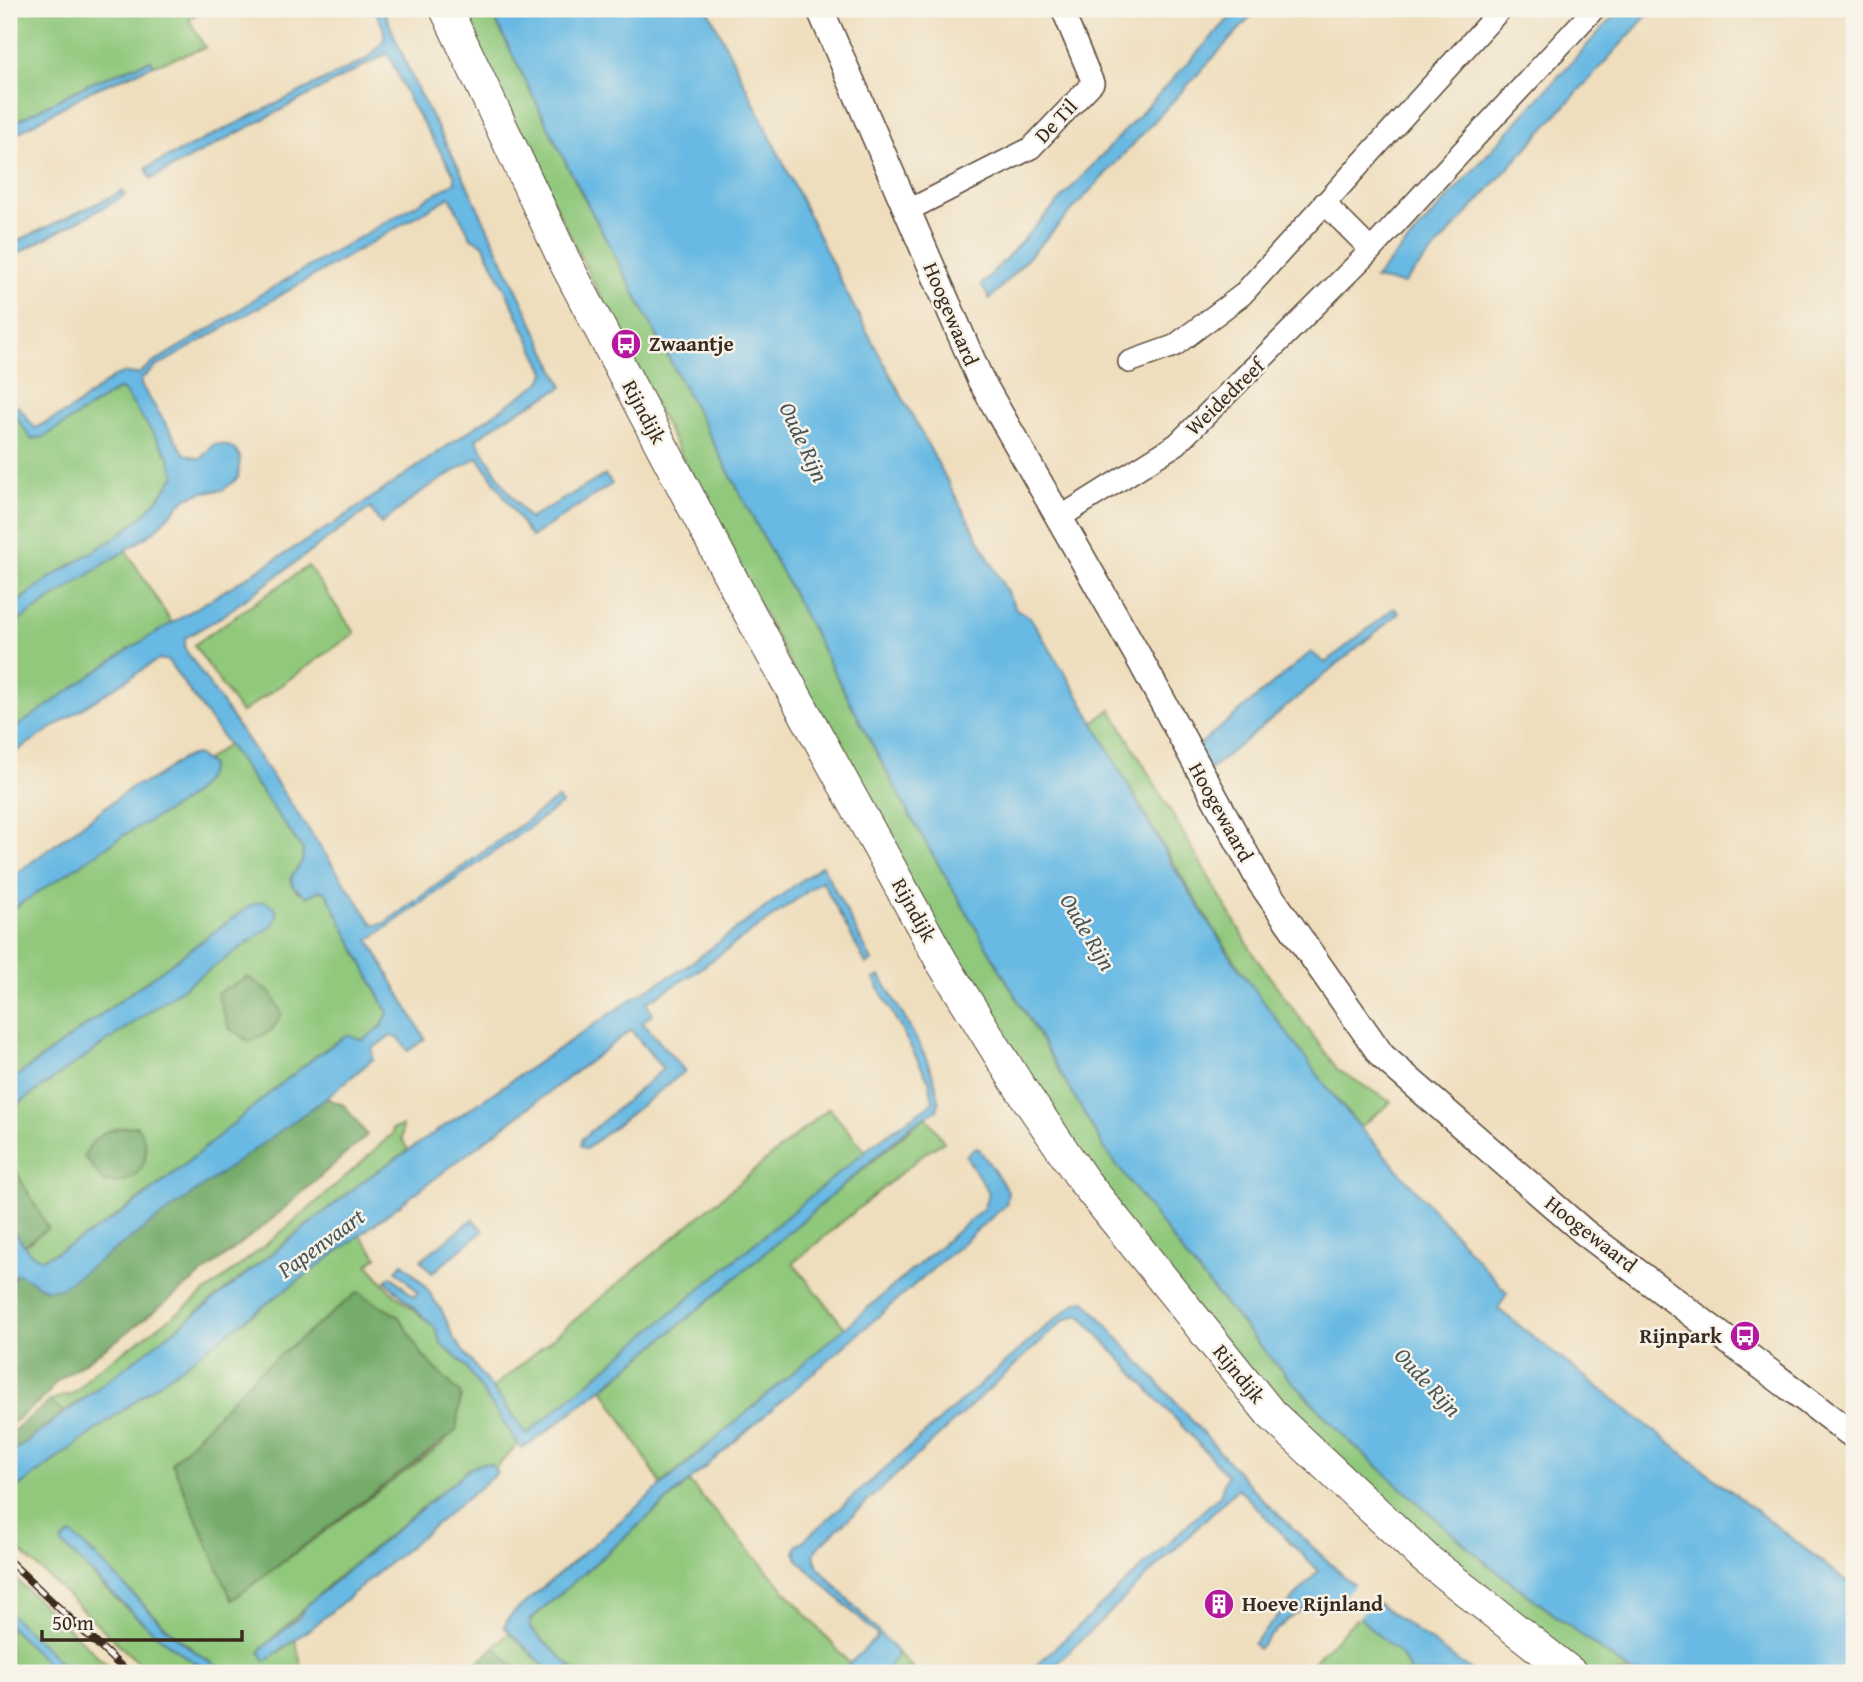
<svg xmlns="http://www.w3.org/2000/svg" width="1863" height="1682" viewBox="0 0 1863 1682" font-family="'Gentium Book Plus',serif">
<style>
.green{fill:#90c87b;stroke:#66794c;stroke-width:2;fill-rule:evenodd}
.forest{fill:#74ac6b;stroke:#586b44;stroke-width:2}
.water{fill:#68b9e3;stroke:#527280;stroke-width:2}
.pier{fill:#efdebd}
.lines{fill:none;stroke-linecap:round;stroke-linejoin:round}
.minor-casing{stroke:#564536;stroke-width:24}
.tertiary-casing{stroke:#564536;stroke-width:29}
.secondary-casing{stroke:#564536;stroke-width:34}
.minor{stroke:#fff;stroke-width:21}
.tertiary{stroke:#fff;stroke-width:26}
.secondary{stroke:#fff;stroke-width:32}
.rail-casing{stroke:#3b2a1e;stroke-width:8}
.rail{stroke:#f7f3e8;stroke-width:5;stroke-dasharray:16;stroke-linecap:butt}
.labels{text-anchor:middle;stroke-width:5;stroke-linejoin:round;paint-order:stroke}
.street-label{font-size:21px;fill:#3b2a1e;stroke:#f7f3e8}
.poi-label{font-size:21px;font-weight:bold;fill:#3b2a1e;stroke:#f7f3e8;text-anchor:start}
.water-label{font-size:23px;font-style:italic;fill:#485559;stroke:#f7f3e8}
</style>
<rect width="100%" height="100%" fill="#f7f3e8"/>
<filter id="ink" filterUnits="userSpaceOnUse"><feTurbulence type="fractalNoise" baseFrequency=".0143" numOctaves="2"/><feDisplacementMap in="SourceGraphic" scale="14" xChannelSelector="R" yChannelSelector="G"/><feConvolveMatrix kernelMatrix="1 2 1 2 8 2 1 2 1" color-interpolation-filters="sRGB"/></filter>
<filter id="wash" filterUnits="userSpaceOnUse"><feTurbulence type="fractalNoise" baseFrequency=".00686" numOctaves="4" result="noise"/><feDisplacementMap in="SourceGraphic" scale="28" xChannelSelector="R" yChannelSelector="G"/><feGaussianBlur stdDeviation="1.57" result="paint"/><feColorMatrix in="noise" values="0 0 0 0 0 0 0 0 0 0 0 0 0 0 0 0 0 1.4 0 .05"/><feComposite in="paint" operator="in"/></filter>
<g filter="url(#wash)">
<rect width="100%" height="100%" fill="#efdebd"/>
<!-- green -->
<g class="green">
<path d="M25,9H205L189,19L205,48L154,65L151,60L89,84L9,125V17Z"/>
<path d="M457,9H490L567,165L909,814L1105,1149L1189,1261L1274,1362L1349,1441L1486,1563L1632,1673H1592L1420,1544L1274,1402L1067,1156L914,902L641,378Z"/>
<path d="M119,389L128,393L174,464L175,475C140,531 106,542 53,576C38,586 24,598 9,608V404L32,439L44,437Z"/>
<path d="M125,549L173,625L131,648L9,733V627Z"/>
<path d="M308,566L355,633L241,713L194,645Z"/>
<path d="M1111,709L1256,958L1338,1070L1391,1102L1360,1127C1253,1005 1172,864 1093,723Z"/>
<path d="M228,745L303,850L302,862L291,877L297,892L321,890L327,893L388,1013L382,1026L363,1041L347,1035L318,1054L199,1154L90,1236L42,1259L30,1253L24,1246L48,1228L9,1159V1110L273,925L251,905L9,1082V911C46,887 84,862 121,837C152,816 198,804 211,765L206,760Z"/>
<path d="M829,1108L866,1152L527,1434L493,1388Z"/>
<path d="M926,1116L944,1142L925,1153L793,1263L846,1329L661,1484L603,1389Z"/>
<path d="M402,1126V1139L408,1150L366,1179L131,1364L64,1412L50,1401C58,1396 62,1397 69,1395C82,1391 86,1376 96,1370C201,1300 301,1220 393,1133L392,1129Z"/>
<path d="M360,1235L377,1257L368,1265L390,1290L435,1328L442,1345L463,1363L518,1444L495,1469L482,1463L469,1469L332,1582L264,1647L265,1658L281,1651L295,1639L303,1673H228L211,1664L168,1629L84,1545C85,1551 85,1560 88,1566C99,1591 185,1657 211,1673H149L9,1540V1494ZM359,1293L399,1317L423,1356L461,1394L444,1443L232,1600L172,1463L254,1376Z"/>
<path d="M689,1482L850,1664L840,1673H577L530,1628L528,1624L538,1613Z"/>
<path d="M9,1573L116,1673H9Z"/>
<path d="M1359,1616L1402,1654L1411,1673H1302Z"/>
<path d="M509,1633L552,1673H521L494,1647Z"/>
<path d="M896,1651L918,1673H885L896,1657Z"/>
</g>
<!-- forest -->
<g class="forest">
<path d="M248,977L272,994L282,1014L272,1030L250,1042L229,1028L217,993Z"/>
<path d="M326,1098L344,1105L367,1135L271,1220L124,1335L56,1382L46,1396L9,1426V1291L15,1275L18,1273L47,1290Z"/>
<path d="M137,1126C158,1154 140,1188 104,1182L84,1156C95,1132 112,1127 137,1126Z"/>
<path d="M9,1159L48,1228L24,1246L9,1225Z"/>
<path d="M358,1292L399,1317L423,1356L461,1394L456,1431L232,1600L172,1463L254,1376Z"/>
<path d="M50,1401L64,1412L9,1455V1434Z"/>
<path d="M494,1647L521,1673H466Z"/>
</g>
<!-- water -->
<g class="water">
<path d="M374,9H383L418,91L461,172L563,387L504,419L476,439L505,487L529,519L605,475L612,484L531,537L478,457L421,492L381,524L370,508L221,617L185,638V649L373,924H383L558,798L562,804L369,940L425,1039L408,1051L399,1038L390,1036L372,1049L373,1059L329,1096L61,1288L47,1290L18,1274L15,1275L9,1291V1225L30,1253L42,1259C158,1206 242,1104 347,1035L363,1040L382,1026L388,1013L327,894L320,890L307,897L293,886L291,877L302,862L303,850L168,661L159,659L9,756V732L131,648L335,523L542,381L545,372L483,244L471,238L450,197L156,367L141,379V385L185,454L201,459L213,445C225,443 234,446 240,457L238,478L223,490L203,492L186,498L152,533L9,627V608C24,598 37,586 53,576C103,544 143,529 175,475L168,455L123,390L118,389L44,437L31,439L12,410L18,406L35,428L69,411L115,376L123,373L138,374C175,345 221,327 258,296L455,182L454,174L410,102L388,53L151,179L146,168L365,60C389,39 389,37 374,9Z"/>
<path d="M490,9H708L848,296L1016,609L1030,617L1077,693L1171,863L1232,959L1338,1102L1507,1293L1498,1309L1854,1587V1673H1632L1486,1563L1349,1441L1274,1362L1189,1261L1105,1149L909,814L567,165Z"/>
<path d="M1238,9H1258L990,299L981,285Z"/>
<path d="M1620,9H1653L1403,284L1374,279Z"/>
<path d="M151,60L154,65L90,91L9,138V125L89,84Z"/>
<path d="M123,191L125,195L112,203L9,258V245Z"/>
<path d="M1394,608L1399,613L1206,773L1193,750L1311,652L1325,663Z"/>
<path d="M196,754L211,765C206,799 147,820 121,837C84,862 47,887 9,911V879L135,785C161,781 175,757 196,754Z"/>
<path d="M822,865L872,961L866,964L822,881L693,974L646,1003L653,1014L642,1022L685,1071L586,1149L581,1146L582,1139L663,1069L631,1030L360,1235L9,1494V1455L197,1313L366,1179L638,995L687,966Z"/>
<path d="M264,901L275,908L277,915L273,925L9,1110V1082L251,905Z"/>
<path d="M880,976C895,1003 948,1083 937,1110L913,1124C789,1233 664,1342 533,1442L521,1448L463,1363L442,1345L435,1328L386,1281L391,1276L414,1297L418,1292L396,1270L403,1263L424,1285L443,1313L454,1339L527,1434L871,1146L933,1102L929,1081L874,979Z"/>
<path d="M974,1148L979,1149L1008,1191L1006,1205L530,1620V1628L577,1673H552L504,1627L510,1616L983,1209L989,1193L966,1156Z"/>
<path d="M473,1219L483,1231L432,1273L421,1260Z"/>
<path d="M1085,1301L1262,1499L1352,1584L1474,1673H1411C1400,1649 1391,1647 1372,1630C1362,1620 1353,1606 1339,1602C1310,1593 1275,1630 1258,1649L1253,1644L1318,1571L1238,1488L1047,1673H1028L1220,1495L1227,1475L1080,1315L1066,1319L1053,1330L817,1548L814,1555L818,1567L896,1651V1657L885,1673H840L878,1636L798,1560L795,1551L797,1546L1048,1325L1077,1302Z"/>
<path d="M482,1463L492,1465L497,1473L314,1626L265,1661L260,1652L264,1647L299,1617L309,1603L469,1469Z"/>
<path d="M71,1534C124,1577 166,1643 229,1672C190,1681 95,1574 64,1546L61,1542Z"/>
<path d="M9,1613L71,1673H57L9,1626Z"/>
</g>
<!-- pier -->
<path class="pier" d="M1356,1583L1376,1599L1357,1619L1337,1604Z"/>
</g>
<g filter="url(#ink)">
<g class="lines">
<!-- minor casing -->
<g class="minor-casing">
<g id="minor">
<path d="M1324,203L1371,250"/>
<path d="M907,211L1031,148L1093,83L1062,9"/>
<path d="M1129,362L1174,346L1242,295L1501,9"/>
<path d="M1059,518L1177,444L1371,250L1594,9"/>
</g>
</g>
<!-- tertiary casing -->
<g class="tertiary-casing">
<path id="tertiary" d="M820,9L980,379L1138,656L1261,883L1382,1056L1584,1232L1854,1436"/>
</g>
<!-- secondary casing -->
<g class="secondary-casing">
<path id="secondary" d="M446,9L565,262L750,614L942,962L1017,1083L1083,1180L1271,1414L1426,1559L1571,1673"/>
</g>
<!-- minor -->
<use href="#minor" class="minor"/>
<!-- tertiary -->
<use href="#tertiary" class="tertiary"/>
<!-- secondary -->
<use href="#secondary" class="secondary"/>
<!-- rail casing -->
<g class="rail-casing">
<path id="rail" d="M9,1561L128,1673"/>
</g>
<!-- rail -->
<use href="#rail" class="rail"/>
</g>
</g>
<!-- icons -->
<defs>
<g id="bus-disc" transform="scale(1.575)"><circle r="9.5" fill="#b5179e" stroke="#f7f3e8"/><path d="M-5-6H5V4H4V6H2V4H-2V6H-4V4H-5ZM-3.5-4V0h7V-4ZM-3.5 1.2v1.5H-2V1.2ZM2 1.2v1.5H3.5V1.2Z" fill="#fff"/></g>
<g id="building-disc" transform="scale(1.575)"><circle r="9.5" fill="#b5179e" stroke="#f7f3e8"/><path d="M-4-6H4V6H1V3H-1V6H-4ZM-2.5-4.3h1.7v1.8h-1.7ZM.8-4.3h1.7v1.8H.8ZM-2.5-1h1.7V.8h-1.7ZM.8-1h1.7V.8H.8Z" fill="#fff"/></g>
</defs>
<g fill-rule="evenodd">
<use href="#bus-disc" x="626" y="344"/>
<use href="#bus-disc" x="1745" y="1336"/>
<use href="#building-disc" x="1219" y="1604"/>
</g>
<g class="labels">
<!-- street labels -->
<g class="street-label">
<text transform="translate(1056 121) rotate(-47)" y="7">De Til</text>
<text transform="translate(951 314) rotate(67)" y="7">Hoogewaard</text>
<text transform="translate(1225 397) rotate(-44)" y="7">Weidedreef</text>
<text transform="translate(644 412) rotate(62)" y="7">Rijndijk</text>
<text transform="translate(1221 812) rotate(61)" y="7">Hoogewaard</text>
<text transform="translate(914 910) rotate(61)" y="7">Rijndijk</text>
<text transform="translate(1591 1234) rotate(38)" y="7">Hoogewaard</text>
<text transform="translate(1239 1374) rotate(51)" y="7">Rijndijk</text>
</g>
<!-- poi labels -->
<g class="poi-label">
<text x="649" y="351">Zwaantje</text>
<text x="1722" y="1343" text-anchor="end">Rijnpark</text>
<text x="1242" y="1611">Hoeve Rijnland</text>
</g>
<!-- water labels -->
<g class="water-label">
<text transform="translate(804 442) rotate(65)" y="8">Oude Rijn</text>
<text transform="translate(1088 932) rotate(59)" y="8">Oude Rijn</text>
<text transform="translate(321 1243) rotate(-36)" y="8">Papenvaart</text>
<text transform="translate(1428 1382) rotate(47)" y="8">Oude Rijn</text>
</g>
</g>
<!-- margin -->
<rect width="1863" height="1682" fill="none" stroke="#f7f3e8" stroke-width="35"/>
<!-- scale -->
<path d="M42 1630v10h200v-10" fill="none" stroke="#3b2a1e" stroke-width="3.5"/>
<text x="52" y="1630" font-size="21" fill="#3b2a1e" stroke="#f7f3e8" stroke-width="5" paint-order="stroke">50 m</text>
</svg>
